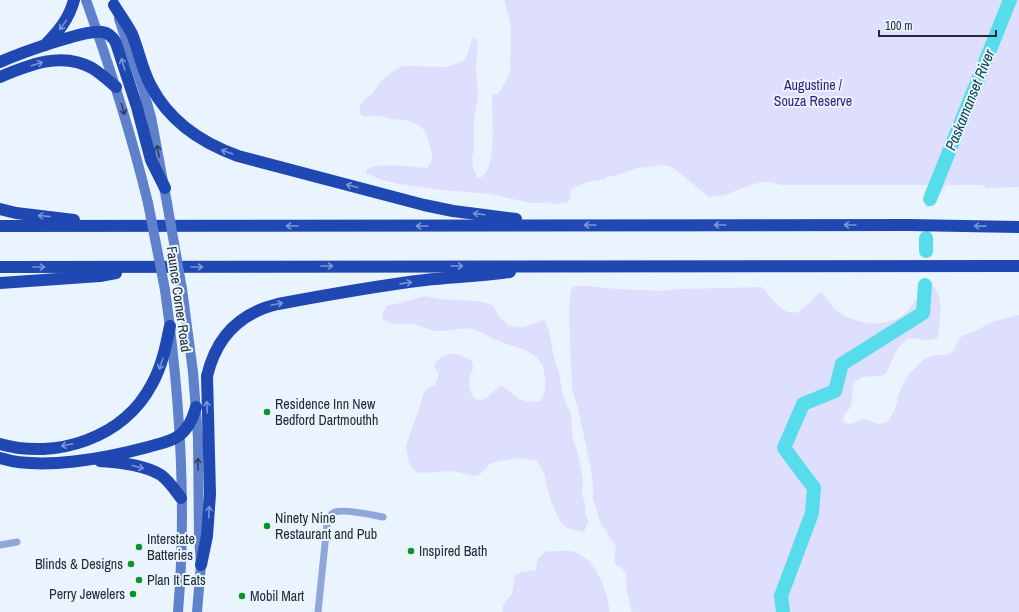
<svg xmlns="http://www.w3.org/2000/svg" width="1019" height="612" viewBox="0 0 1019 612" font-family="'Archivo Narrow',sans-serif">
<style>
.green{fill:#dedfff}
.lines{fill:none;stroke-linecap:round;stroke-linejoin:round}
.river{stroke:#56dcea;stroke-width:14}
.minor{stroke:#8fa7da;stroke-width:7}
.secondary{stroke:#5f81cb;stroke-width:10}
.motorway{stroke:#2048b3;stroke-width:12}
.secondary-bridge{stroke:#5f81cb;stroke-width:10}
.oneway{stroke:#7a95d5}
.oneway2{stroke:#30415a}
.poi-dot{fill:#0d9225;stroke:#e9f4fe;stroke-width:1.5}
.labels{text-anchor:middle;stroke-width:4;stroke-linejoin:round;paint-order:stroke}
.park-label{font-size:14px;fill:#321e7b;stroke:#e9f4fe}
.street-label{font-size:14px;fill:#212c35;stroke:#e9f4fe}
.poi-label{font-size:14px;fill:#212c35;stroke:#e9f4fe;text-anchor:start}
.water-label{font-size:15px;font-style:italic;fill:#0b494f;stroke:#e9f4fe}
</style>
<rect width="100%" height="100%" fill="#e9f4fe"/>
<!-- green -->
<g class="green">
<path d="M504,0H1019V187L986,188L984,185H946L937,198L927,208L925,206C925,198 932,192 930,185H780L772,182H763L750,185L725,195L709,197L672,167L664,165L637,168L615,176H608L605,179L587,182L571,189L570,200L568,202L556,204L547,202L541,203H531L490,194L442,190L399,184L379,179L366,173L367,169C380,162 411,167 427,168L432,160V154L426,132L419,125L405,120L391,119L379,116H363L360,113V105L364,100L373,93L382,80L391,73L403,66L447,67L465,60L472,40L475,37L478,44L476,70L478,96L474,120V151L472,157L473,168L478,178C498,177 492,112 492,97L493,94H497L501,90L510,72L511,34L510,22Z"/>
<path d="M930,283C945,295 940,320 938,337C928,343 919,338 908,338L898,348L886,373L880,376L862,377L856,381L853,385L852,400L850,408L844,415L843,421L846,423L851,424L863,419H866L877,424L885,423L889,420L894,411L897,402L898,395L908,375L923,360L931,356L950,354L955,349L957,342L962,336L975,331L992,322L1019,315V612H633L631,610L627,592L626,574L622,568L616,565L614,561L616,547L600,522L593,499V484L590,465L580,417L572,388L569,317L570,296L572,287L576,286H585L618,289L661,291L681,289L762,287C771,297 786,321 801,310C808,305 813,298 819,293L822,292C827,299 832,308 840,313C858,325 887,328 904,314C915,305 919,291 930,283Z"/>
<path d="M426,296L439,299L477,301L490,304L494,307L500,318L509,326L523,327L539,322L542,320L545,321L549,331L554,358L559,373L563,396L571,415L573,440L577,450L583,479L582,493L585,504V512L587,516L588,522L584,532L567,528L560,522L550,499L544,473L536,460L517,458L500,461L490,464L480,474L475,476L452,471L419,473L414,470L409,463L406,446L420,406L423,395L427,389L435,385L438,378V372L434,367L435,363C448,350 457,352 472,361C472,363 473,365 473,367C473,370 471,373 470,376C467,386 470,397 480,401L485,399L501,385L519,399L529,402L540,401C545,393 546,388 545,378C543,349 519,350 497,340C489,337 481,331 472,329C460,327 448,332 436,331C427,330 421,325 412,324C402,323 392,326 383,319L382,314L387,306Z"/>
<path d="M547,551C555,552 567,549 575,552C597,560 607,591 610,612H503V605L512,594L515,576L521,572L536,570C537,558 538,558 547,551Z"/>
</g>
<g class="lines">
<!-- river -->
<g class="river">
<path d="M930,199L1010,0"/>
<path d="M926,238V251"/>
<path d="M783,612L781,596L812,513L814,488L784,448L803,404L835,391L842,364L923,313L925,285"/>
</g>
<!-- minor -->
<g class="minor">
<path d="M0,545L17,542"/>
<path d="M318,612L327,524C328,519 330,514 335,512C343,509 373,515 383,517"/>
</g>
<!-- secondary -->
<g class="secondary">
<path d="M86,0C110,67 131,133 148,203"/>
<path d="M119,19L143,89L151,117L167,203"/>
<path d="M182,289L193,372L198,438L199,536L201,565L197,612"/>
<path d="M165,290C180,396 187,505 178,612"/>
</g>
<!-- motorway -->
<g class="motorway">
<path d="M114,5C120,15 127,24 132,34C139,51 142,70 151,86C169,121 202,143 238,156L424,205L453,211L516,219"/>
<path d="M45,45C58,32 69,19 74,0"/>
<path d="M0,62C18,54 86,29 102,32C109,33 113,37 116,43L137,107L151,160L165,188"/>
<path d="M0,77C28,65 62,51 92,68C100,73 108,80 116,87"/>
<path d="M0,209L16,213L74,220"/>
<path d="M0,226L909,225L1019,227"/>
<path d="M0,267L1019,266"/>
<path d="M0,283L100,276L116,273"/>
<path d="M0,444C56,460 124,438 152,384C162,366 166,346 170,326"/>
<path d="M0,458C41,471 107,458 148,447C158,444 171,442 180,435C189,428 193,418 196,407"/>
<path d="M100,461C120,463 143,464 161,475C169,481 175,490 181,498"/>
<path d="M201,565L207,536L210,494L207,376C216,338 239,313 278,304C326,295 376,286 425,280C453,277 481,276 510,272"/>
</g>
<!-- secondary-bridge -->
<g class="secondary-bridge">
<path d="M148,203L165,290"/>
<path d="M167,203L182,289"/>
</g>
</g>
<!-- one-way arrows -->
<defs><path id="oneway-shaft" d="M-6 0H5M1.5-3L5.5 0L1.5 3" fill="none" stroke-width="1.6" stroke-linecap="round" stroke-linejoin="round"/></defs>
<g class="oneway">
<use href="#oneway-shaft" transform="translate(63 25) rotate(126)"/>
<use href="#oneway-shaft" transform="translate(37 64) rotate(-18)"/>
<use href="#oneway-shaft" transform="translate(123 64) rotate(-108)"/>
<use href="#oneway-shaft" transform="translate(227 152) rotate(-160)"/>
<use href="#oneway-shaft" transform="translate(352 186) rotate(-165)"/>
<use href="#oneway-shaft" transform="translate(479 214) rotate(-173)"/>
<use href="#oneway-shaft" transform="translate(44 216) rotate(-174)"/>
<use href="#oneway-shaft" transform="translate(590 225) rotate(180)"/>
<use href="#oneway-shaft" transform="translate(720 225) rotate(180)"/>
<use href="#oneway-shaft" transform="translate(850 225) rotate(180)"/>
<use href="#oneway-shaft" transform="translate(292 226) rotate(180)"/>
<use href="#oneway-shaft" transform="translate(422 226) rotate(180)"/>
<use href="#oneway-shaft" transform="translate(980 226) rotate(-179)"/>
<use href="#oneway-shaft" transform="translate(327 266)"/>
<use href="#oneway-shaft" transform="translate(457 266)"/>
<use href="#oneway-shaft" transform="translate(39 267)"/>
<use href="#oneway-shaft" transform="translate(197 267)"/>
<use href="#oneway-shaft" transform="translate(406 283) rotate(-8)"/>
<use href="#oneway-shaft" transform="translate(277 304) rotate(-12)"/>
<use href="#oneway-shaft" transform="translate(161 364) rotate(109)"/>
<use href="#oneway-shaft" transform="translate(207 407) rotate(-93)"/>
<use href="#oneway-shaft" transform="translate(67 445) rotate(168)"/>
<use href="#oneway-shaft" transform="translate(138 467) rotate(15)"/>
<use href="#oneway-shaft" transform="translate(209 512) rotate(-87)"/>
</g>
<g class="oneway2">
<use href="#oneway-shaft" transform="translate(123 109) rotate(73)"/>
<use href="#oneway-shaft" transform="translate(158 151) rotate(-101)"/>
<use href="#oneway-shaft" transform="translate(198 464) rotate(-91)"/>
</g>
<!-- markers -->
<g class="poi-dot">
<circle cx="267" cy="412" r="4"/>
<circle cx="267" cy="526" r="4"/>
<circle cx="139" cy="547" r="4"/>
<circle cx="411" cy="551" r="4"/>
<circle cx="131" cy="564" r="4"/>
<circle cx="139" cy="580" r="4"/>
<circle cx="133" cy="594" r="4"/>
<circle cx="242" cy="596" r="4"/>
</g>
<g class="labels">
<!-- park labels -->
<g class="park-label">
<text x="813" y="90">Augustine /<tspan x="813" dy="16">Souza Reserve</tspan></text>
</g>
<!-- street labels -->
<g class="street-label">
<text transform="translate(179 299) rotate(82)" y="5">Faunce Corner Road</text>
</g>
<!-- poi labels -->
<g class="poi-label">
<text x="275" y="409">Residence Inn New<tspan x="275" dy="16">Bedford Dartmouthh</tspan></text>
<text x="275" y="523">Ninety Nine<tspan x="275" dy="16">Restaurant and Pub</tspan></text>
<text x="147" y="544">Interstate<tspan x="147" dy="16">Batteries</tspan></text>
<text x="419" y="556">Inspired Bath</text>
<text x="123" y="569" text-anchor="end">Blinds &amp; Designs</text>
<text x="147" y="585">Plan It Eats</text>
<text x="125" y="599" text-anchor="end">Perry Jewelers</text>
<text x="250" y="601">Mobil Mart</text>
</g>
<!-- water labels -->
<g class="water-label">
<text transform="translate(970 100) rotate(-68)" y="5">Paskamanset River</text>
</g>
</g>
<!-- scale -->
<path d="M879 30v6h117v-6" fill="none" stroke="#212c35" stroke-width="2"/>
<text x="885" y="30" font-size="12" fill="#212c35" stroke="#e9f4fe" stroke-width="3" paint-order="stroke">100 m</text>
</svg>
